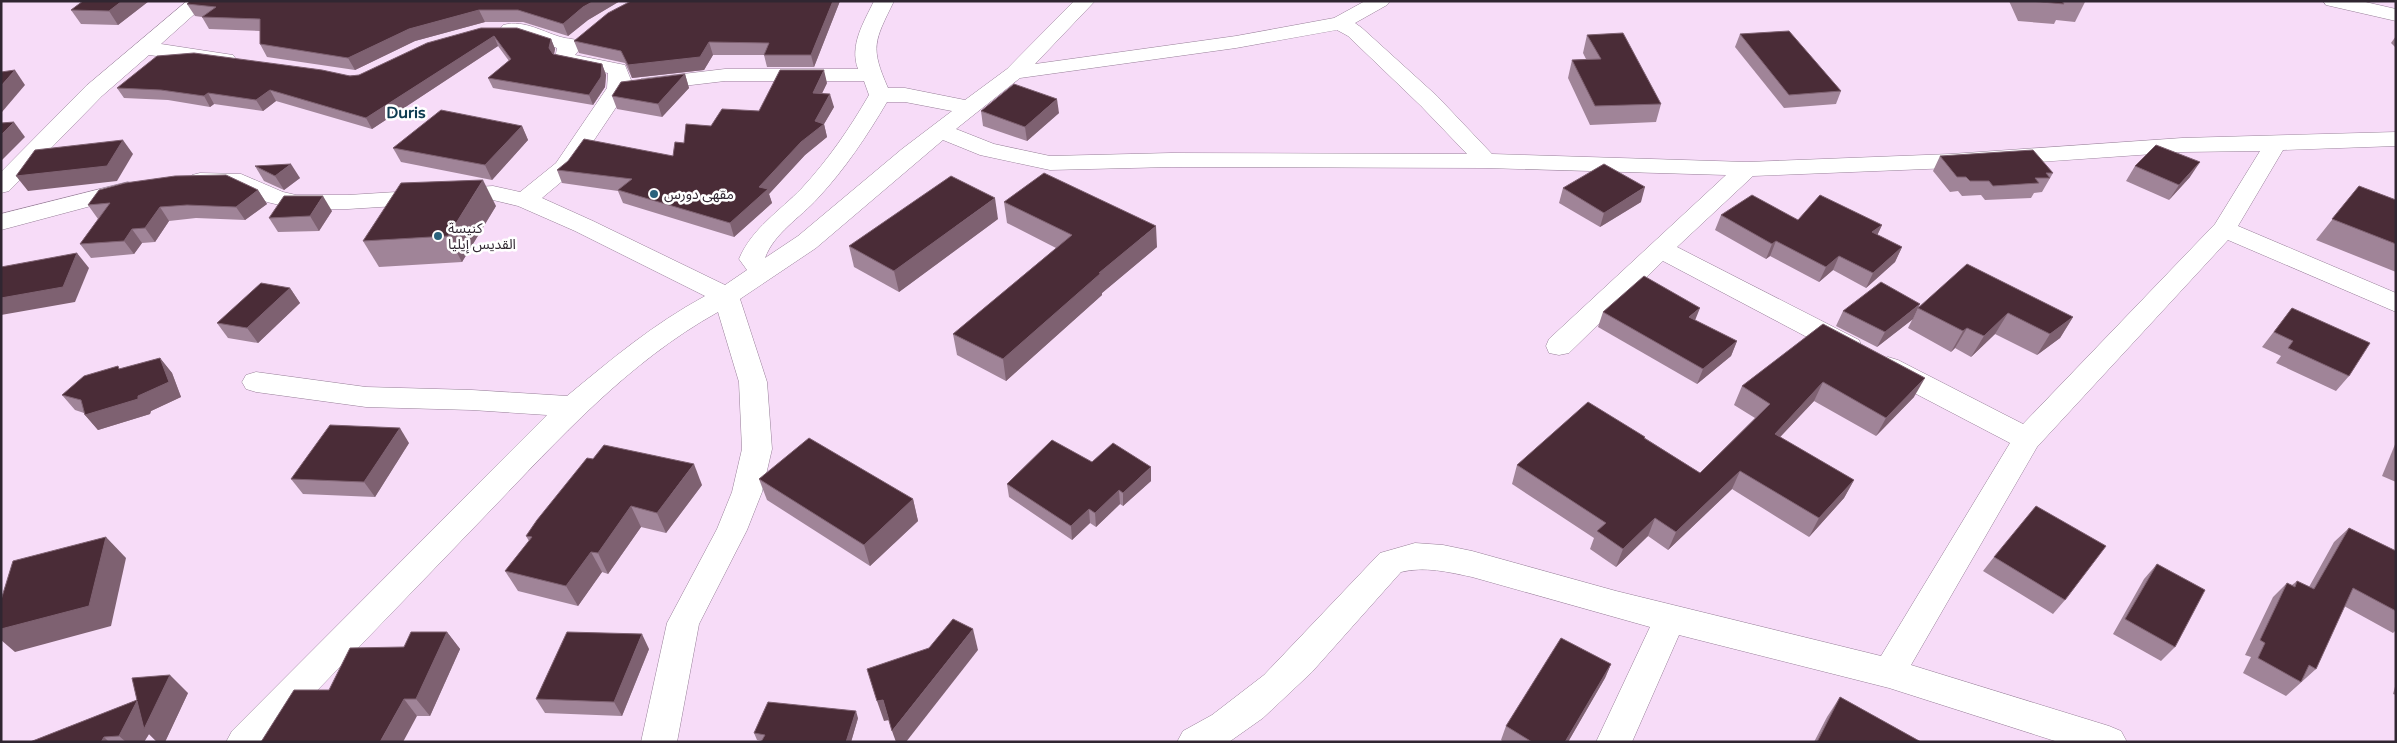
<svg xmlns="http://www.w3.org/2000/svg" width="2397" height="743" viewBox="0 0 2397 743" font-family="'Varela Round','Noto Sans Arabic',sans-serif">
<style>
.lines{fill:none;stroke-linecap:round;stroke-linejoin:round}
.street-casing{stroke:#977f98;stroke-width:1}
.street{fill:#fff;fill-rule:evenodd}
.wall{fill:#a08498}
.shaded-wall{fill:#7e6171}
.building{fill:#4a2c37;stroke:#7e6171}
.poi-dot{fill:#2a627c;stroke:#fff;stroke-width:2}
.labels{text-anchor:middle;stroke-width:5;stroke-linejoin:round;paint-order:stroke}
.poi-label{font-size:14px;fill:#302631;stroke:#fff;text-anchor:start}
.quarter-label{font-size:16px;font-weight:bold;fill:#0e3c51;stroke:#fff}
</style>
<rect width="100%" height="100%" fill="#f7dcf8"/>
<g class="lines">
<!-- street casing -->
<g class="street-casing">
<g id="street">
<path d="M187,1H209L161,44L233,55L236,59L233,63L226,65L149,55L102,96L9,191L1,193V172L86,86Z"/>
<path d="M874,1H894C874,42 870,47 888,88H905L965,100L1007,69L1074,1H1095L1035,64L1236,36L1334,18L1365,1H1390L1387,5L1355,23L1362,28L1437,96L1492,154L1747,162L1951,154L2182,138L2396,132V146L2283,150L2238,226L2396,293V312L2228,240L2037,447L1911,665L2109,726L2121,731L2127,742H2058L1889,688L1679,635L1632,742H1596L1650,627L1472,577C1448,572 1425,566 1401,572L1312,672L1263,718L1229,742H1177L1183,731L1212,715L1264,675L1380,553L1415,543L1443,545L1472,551L1616,591L1881,656L2010,443L1878,374L1874,367L1878,360L1888,357L1898,360L2023,424L2215,224L2260,151L2182,152L1951,168L1753,176L1677,247L1859,340L1862,347L1859,354L1849,356L1839,354L1663,261L1569,353L1559,355L1549,353L1546,346L1549,339L1726,175L1486,168L1171,167L1050,170L980,155L943,140L816,248L740,299L767,382L772,449L762,492L747,530L699,624L677,742H641L667,623L717,529L732,492L742,449L739,382L718,312C628,362 559,439 488,513C415,589 341,665 268,742H226L232,731L547,415L472,410L366,407L256,392L246,389L242,382L246,375L256,372L366,387L472,390L567,396C613,358 652,325 705,296L575,231L518,206L493,200L348,209H296L267,202L237,188L192,185L188,180L192,175L200,173L241,174L283,192L296,195H348L493,186L520,192L556,163L607,88L608,73L558,63L555,59L557,48L522,36L503,33L500,29L503,25C526,19 543,33 565,38C570,39 575,39 580,41L583,45L575,55L625,65L631,80L629,88L572,173L542,198L593,221L725,285L747,270L739,259C752,228 780,211 802,188C828,160 850,128 869,95L864,81H725L649,90L641,89L638,84L641,79L649,78L725,69H858C849,45 864,22 874,1ZM1337,30L1348,36L1421,106L1467,154L1171,153L1050,156L994,144L956,129L1020,78L1236,48ZM887,102H905L952,111L902,149L798,236L765,258C774,233 800,218 818,198C845,169 867,136 887,102Z"/>
<path d="M2323,1H2361L2396,9V21L2326,5Z"/>
<path d="M128,182L136,184L140,189L136,194L1,230V214Z"/>
</g>
</g>
<!-- street -->
<use href="#street" class="street"/>
</g>
<!-- wall -->
<g class="wall">
<path d="M83,1H149L118,25L81,24L71,10Z"/>
<path d="M190,1H620L588,20L568,36L523,22H485L415,41L355,70L267,57L260,44V31L209,29L202,17L195,16L187,4Z"/>
<path d="M631,1H840L814,67H767L764,55H713L704,70L632,78L625,63L579,53L574,41Z"/>
<path d="M2009,1H2085V2L2075,22L2056,20L2054,24L2018,21Z"/>
<path d="M481,28L551,39L555,49L554,54L602,64L606,75L605,87L593,105L493,88L488,78L509,61L498,46L372,129L276,101L263,111L214,104L210,107L168,100L124,98L117,88L359,75Z"/>
<path d="M1740,34L1841,91L1836,104L1784,108L1735,47Z"/>
<path d="M1587,35L1661,104L1656,122L1590,125L1568,78L1572,60L1586,59L1583,53Z"/>
<path d="M2396,36V48L2391,43Z"/>
<path d="M685,74L689,88L662,117L617,109L612,96Z"/>
<path d="M827,83L822,93L834,107L824,124L827,137L805,155L769,194L772,203L734,237L623,203L618,191L562,183L557,170L673,156L684,143L711,126L759,111Z"/>
<path d="M981,111L1059,113L1027,141L983,126Z"/>
<path d="M522,126L528,140L492,180L401,162L393,148Z"/>
<path d="M1940,156L2053,173L2042,192L2034,193L2031,198L1985,200L1981,195L1962,196L1958,191L1950,192L1933,171Z"/>
<path d="M255,166L300,178L284,190L264,181Z"/>
<path d="M2135,166L2190,177L2169,200L2126,181Z"/>
<path d="M2359,186L2396,200V272L2316,240Z"/>
<path d="M1563,188L1641,202L1600,227L1559,203Z"/>
<path d="M258,190L267,204L245,220L196,218L169,221L155,242L142,243L134,254L91,258L80,244L99,218L98,219L88,205Z"/>
<path d="M1004,202L1157,247L1102,293V295L1006,381L957,355L953,334L1056,248L1007,223Z"/>
<path d="M496,206L462,262L379,267L363,241Z"/>
<path d="M332,211L319,231L278,232L269,218Z"/>
<path d="M1721,215L1882,225L1877,235L1902,247L1895,262L1866,288L1833,270L1819,282L1770,256L1766,259L1715,230Z"/>
<path d="M998,219L899,292L854,267L849,246Z"/>
<path d="M290,288L300,303L258,343L228,338L217,323Z"/>
<path d="M1918,308L2073,317L2060,338L2037,355L1995,334L1971,357L1955,348L1951,352L1908,328Z"/>
<path d="M2292,308L2349,376L2336,391L2276,363L2281,356L2262,347Z"/>
<path d="M1843,311L1913,319L1877,347L1836,326Z"/>
<path d="M1603,312L1737,341L1731,356L1697,384L1598,327Z"/>
<path d="M1823,324L1914,397L1876,436L1814,401L1780,437L1854,480L1844,498L1809,537L1732,489L1668,550L1648,536L1616,567L1590,549L1594,538L1512,484L1517,465L1645,438L1700,473L1755,418L1734,405L1742,386Z"/>
<path d="M160,358L172,373L181,397L151,411L150,414L98,430L85,415L84,413L75,410L62,395L120,369Z"/>
<path d="M2396,442V482L2382,476Z"/>
<path d="M409,443L375,497L303,494L291,479Z"/>
<path d="M1092,462L1151,481L1123,506L1120,504L1096,527L1090,523L1072,540L1009,497L1007,484Z"/>
<path d="M759,479L913,499L918,521L870,566L767,500Z"/>
<path d="M702,485L666,533L641,527L608,574L602,572L578,606L518,591L505,571L529,541L526,536Z"/>
<path d="M2349,528L2396,551V630L2393,633L2344,606L2316,669L2286,696L2243,673L2251,657L2245,655L2273,597L2287,583L2292,585L2297,581L2309,587L2334,542Z"/>
<path d="M1994,557L2065,600L2053,614L1983,571Z"/>
<path d="M2157,564L2175,647L2161,661L2113,634L2144,579Z"/>
<path d="M447,632L460,649L430,716H417L329,690L404,647Z"/>
<path d="M649,649L622,716L545,713L536,699Z"/>
<path d="M1611,664L1605,678L1568,742H1503L1501,740L1506,726Z"/>
<path d="M2396,683V695L2393,694Z"/>
<path d="M188,693L165,742H157L149,734L144,742H30L137,700Z"/>
<path d="M1840,697L1921,742H1814L1827,717Z"/>
<path d="M858,718L851,742H761L762,741L757,740L754,733Z"/>
</g>
<!-- shaded-wall -->
<g class="shaded-wall">
<path d="M122,1H149L118,25L109,11Z"/>
<path d="M594,1H620L588,20L568,36L563,24L583,7Z"/>
<path d="M833,1H840L814,67L811,55Z"/>
<path d="M479,10L485,22L415,41L355,70L348,58L409,29Z"/>
<path d="M494,36L498,46L372,129L366,118Z"/>
<path d="M551,39L555,49L553,59L549,48Z"/>
<path d="M709,42L713,55L704,70L632,78L628,65Z"/>
<path d="M602,64L606,75L605,87L593,105L589,95Z"/>
<path d="M15,70L25,85L2,112L1,111V86Z"/>
<path d="M824,70L827,83L816,106L813,93Z"/>
<path d="M685,74L689,88L662,117L658,104Z"/>
<path d="M270,90L276,101L263,111L256,100Z"/>
<path d="M208,93L214,104L210,107L204,96Z"/>
<path d="M830,94L834,107L824,124L827,137L805,155L769,194L772,203L734,237L730,223L759,187L815,121Z"/>
<path d="M1057,99L1059,113L1027,141L1025,127Z"/>
<path d="M14,122L25,137L1,161V135Z"/>
<path d="M522,126L528,140L492,180L485,165Z"/>
<path d="M123,140L133,154L117,181L28,191L16,176Z"/>
<path d="M2200,162L2190,177L2169,200L2179,185Z"/>
<path d="M291,164L300,178L284,190L275,176Z"/>
<path d="M483,180L496,206L462,262L448,236Z"/>
<path d="M1645,187L1641,202L1600,227L1604,213Z"/>
<path d="M258,190L267,204L245,220L236,207Z"/>
<path d="M323,196L332,211L319,231L310,216Z"/>
<path d="M995,198L998,219L899,292L894,271Z"/>
<path d="M160,207L169,221L155,242L145,228Z"/>
<path d="M1882,225L1875,240L1872,232Z"/>
<path d="M1156,226L1157,247L1102,293V295L1006,381L1003,359L1099,273Z"/>
<path d="M132,229L142,243L134,254L124,241Z"/>
<path d="M1776,241L1770,256L1766,259L1772,244Z"/>
<path d="M1902,247L1895,262L1866,288L1873,273Z"/>
<path d="M77,253L89,268L75,302L1,315V298Z"/>
<path d="M1839,256L1833,270L1819,282L1826,267Z"/>
<path d="M290,288L300,303L258,343L247,328Z"/>
<path d="M1920,304L1913,319L1877,347L1885,332Z"/>
<path d="M1700,308L1694,323L1689,317Z"/>
<path d="M2008,313L1995,334L1971,357L1984,336Z"/>
<path d="M2073,317L2060,338L2037,355L2050,334Z"/>
<path d="M1967,328L1955,348L1951,352L1963,331Z"/>
<path d="M1737,341L1731,356L1697,384L1703,369Z"/>
<path d="M160,358L172,373L181,397L151,411L150,414L98,430L85,415L138,396Z"/>
<path d="M1925,378L1914,397L1876,436L1886,418Z"/>
<path d="M1823,382L1814,401L1766,452L1775,434Z"/>
<path d="M400,428L409,443L375,497L364,482Z"/>
<path d="M694,464L702,485L666,533L657,513Z"/>
<path d="M1151,467V481L1123,506V493Z"/>
<path d="M1740,471L1732,489L1668,550L1676,532Z"/>
<path d="M1854,480L1844,498L1809,537L1819,518Z"/>
<path d="M1119,490L1120,504L1096,527L1095,513Z"/>
<path d="M913,499L918,521L870,566L864,545Z"/>
<path d="M631,506L641,527L608,574L598,553Z"/>
<path d="M1089,509L1090,523L1072,540L1071,526Z"/>
<path d="M1655,518L1648,536L1616,567L1623,549Z"/>
<path d="M106,537L126,558L111,626L15,652L1,640V629Z"/>
<path d="M591,552L602,572L578,606L566,586Z"/>
<path d="M973,629L978,650L906,742H896L892,731Z"/>
<path d="M447,632L460,649L430,716L416,699Z"/>
<path d="M642,634L649,649L622,716L614,702Z"/>
<path d="M1611,664L1605,678L1568,742H1565Z"/>
<path d="M170,675L188,693L165,742H157L149,734L144,742H126L119,736L137,701Z"/>
<path d="M404,699L417,716L403,742H380Z"/>
<path d="M883,700L889,720L884,721L877,701Z"/>
<path d="M856,711L858,718L851,742H846Z"/>
<path d="M104,737L109,742H101Z"/>
</g>
<!-- building -->
<g class="building">
<path d="M83,1H122L109,11L71,10Z"/>
<path d="M190,1H594L583,7L563,24L518,10H479L409,29L348,58L260,44V19L202,17L216,7L187,4Z"/>
<path d="M631,1H833L811,55H764L769,43L709,42L700,57L628,65L621,51L574,41L608,13Z"/>
<path d="M2030,1H2062L2064,4Z"/>
<path d="M481,28H517L551,39L549,48L553,54L602,64L601,77L589,95L488,78L511,59L494,36L366,118L270,90L256,100L208,93L204,96L161,90L117,88L157,56L194,53L322,70L350,76L359,75L427,43Z"/>
<path d="M1789,31L1841,91L1789,95L1740,34Z"/>
<path d="M1623,33L1661,104L1595,106L1572,60L1601,59L1587,35Z"/>
<path d="M15,70L1,86V72Z"/>
<path d="M780,70H824L813,93L830,94L815,121L824,124L801,142L759,187L768,189L730,223L618,190L632,179L557,170L568,161L584,139L673,156L675,142L684,143L686,124L711,126L722,109L759,111Z"/>
<path d="M685,74L658,104L612,96L621,82Z"/>
<path d="M1014,84L1057,99L1025,127L981,111Z"/>
<path d="M441,110L522,126L485,165L393,148Z"/>
<path d="M14,122L1,135V123Z"/>
<path d="M123,140L107,166L16,176L35,150Z"/>
<path d="M2156,145L2200,162L2179,185L2135,166Z"/>
<path d="M2033,150L2053,173H2046L2050,178H2035L2039,183L1993,186L1989,181H1970L1966,177H1957L1940,156Z"/>
<path d="M291,164L275,176L255,166Z"/>
<path d="M1604,164L1645,187L1604,213L1563,188Z"/>
<path d="M1044,173L1156,226L1099,273H1101L1003,359L953,334L1072,235L1004,202Z"/>
<path d="M226,175L258,190L236,207L187,205L160,207L145,228L132,229L124,241L80,244L110,203L88,205L99,190L125,183L175,176Z"/>
<path d="M951,176L995,198L894,271L849,246Z"/>
<path d="M483,180L448,236L363,241L401,183Z"/>
<path d="M2359,186L2396,200V244L2332,219Z"/>
<path d="M1752,195L1798,220L1820,195L1882,225L1872,232L1902,247L1873,273L1839,256L1826,267L1776,241L1772,244L1721,215Z"/>
<path d="M284,196H323L310,216L269,218Z"/>
<path d="M77,253L63,287L1,298V267Z"/>
<path d="M1967,264L2073,317L2050,334L2008,313L1984,336L1967,328L1963,331L1918,308Z"/>
<path d="M1644,276L1700,308L1689,317L1737,341L1703,369L1603,312Z"/>
<path d="M1881,282L1920,304L1885,332L1843,311Z"/>
<path d="M261,283L290,288L247,328L217,323Z"/>
<path d="M2292,308L2370,343L2349,376L2288,348L2293,341L2274,332Z"/>
<path d="M1823,324L1925,378L1886,418L1823,382L1775,434L1854,480L1819,518L1740,471L1676,532L1655,518L1623,549L1597,531L1606,523L1517,465L1588,402L1645,437L1644,438L1700,473L1770,404L1742,386Z"/>
<path d="M160,358L169,382L138,396V399L85,415L81,400L62,395L84,376L118,366L119,369Z"/>
<path d="M330,425L400,428L364,482L291,479Z"/>
<path d="M809,438L913,499L864,545L759,479Z"/>
<path d="M1052,440L1092,462L1113,443L1151,467L1123,493L1119,490L1095,513L1089,509L1071,526L1007,484Z"/>
<path d="M604,445L694,464L657,513L631,506L598,553L591,552L566,586L505,571L532,537L526,536L537,520L587,458L593,459Z"/>
<path d="M2036,506L2106,546L2065,600L1994,557Z"/>
<path d="M2349,528L2396,551V611L2353,588L2316,669L2309,665L2301,682L2258,658L2265,643L2260,640L2287,583L2295,587L2297,581L2314,589Z"/>
<path d="M106,537L89,606L1,629V600L13,561Z"/>
<path d="M2157,564L2205,590L2175,647L2125,619Z"/>
<path d="M953,619L973,629L892,731L883,700L877,701L867,669L929,648Z"/>
<path d="M411,632H447L416,699H404L380,742H261L294,690H329L350,648L404,647Z"/>
<path d="M567,632L642,634L614,702L536,699Z"/>
<path d="M1561,638L1611,664L1565,742H1532L1506,726Z"/>
<path d="M170,675L144,729L137,701L119,736L104,737L101,742H30L137,700L132,678Z"/>
<path d="M1840,697L1921,742H1817Z"/>
<path d="M768,702L856,711L846,742H761L765,735L754,733Z"/>
</g>
<!-- markers -->
<g class="poi-dot">
<circle cx="654" cy="194" r="5"/>
<circle cx="438" cy="236" r="5"/>
</g>
<g class="labels">
<!-- poi labels -->
<g class="poi-label">
<text x="664" y="199">مقهى دورس</text>
<text x="448" y="233">كنيسة<tspan x="448" dy="16">القديس إيليا</tspan></text>
</g>
<!-- quarter labels -->
<g class="quarter-label">
<text x="406" y="118">Duris</text>
</g>
</g>
<!-- border -->
<rect width="2397" height="743" fill="none" stroke="#302631" stroke-width="5"/>
</svg>
